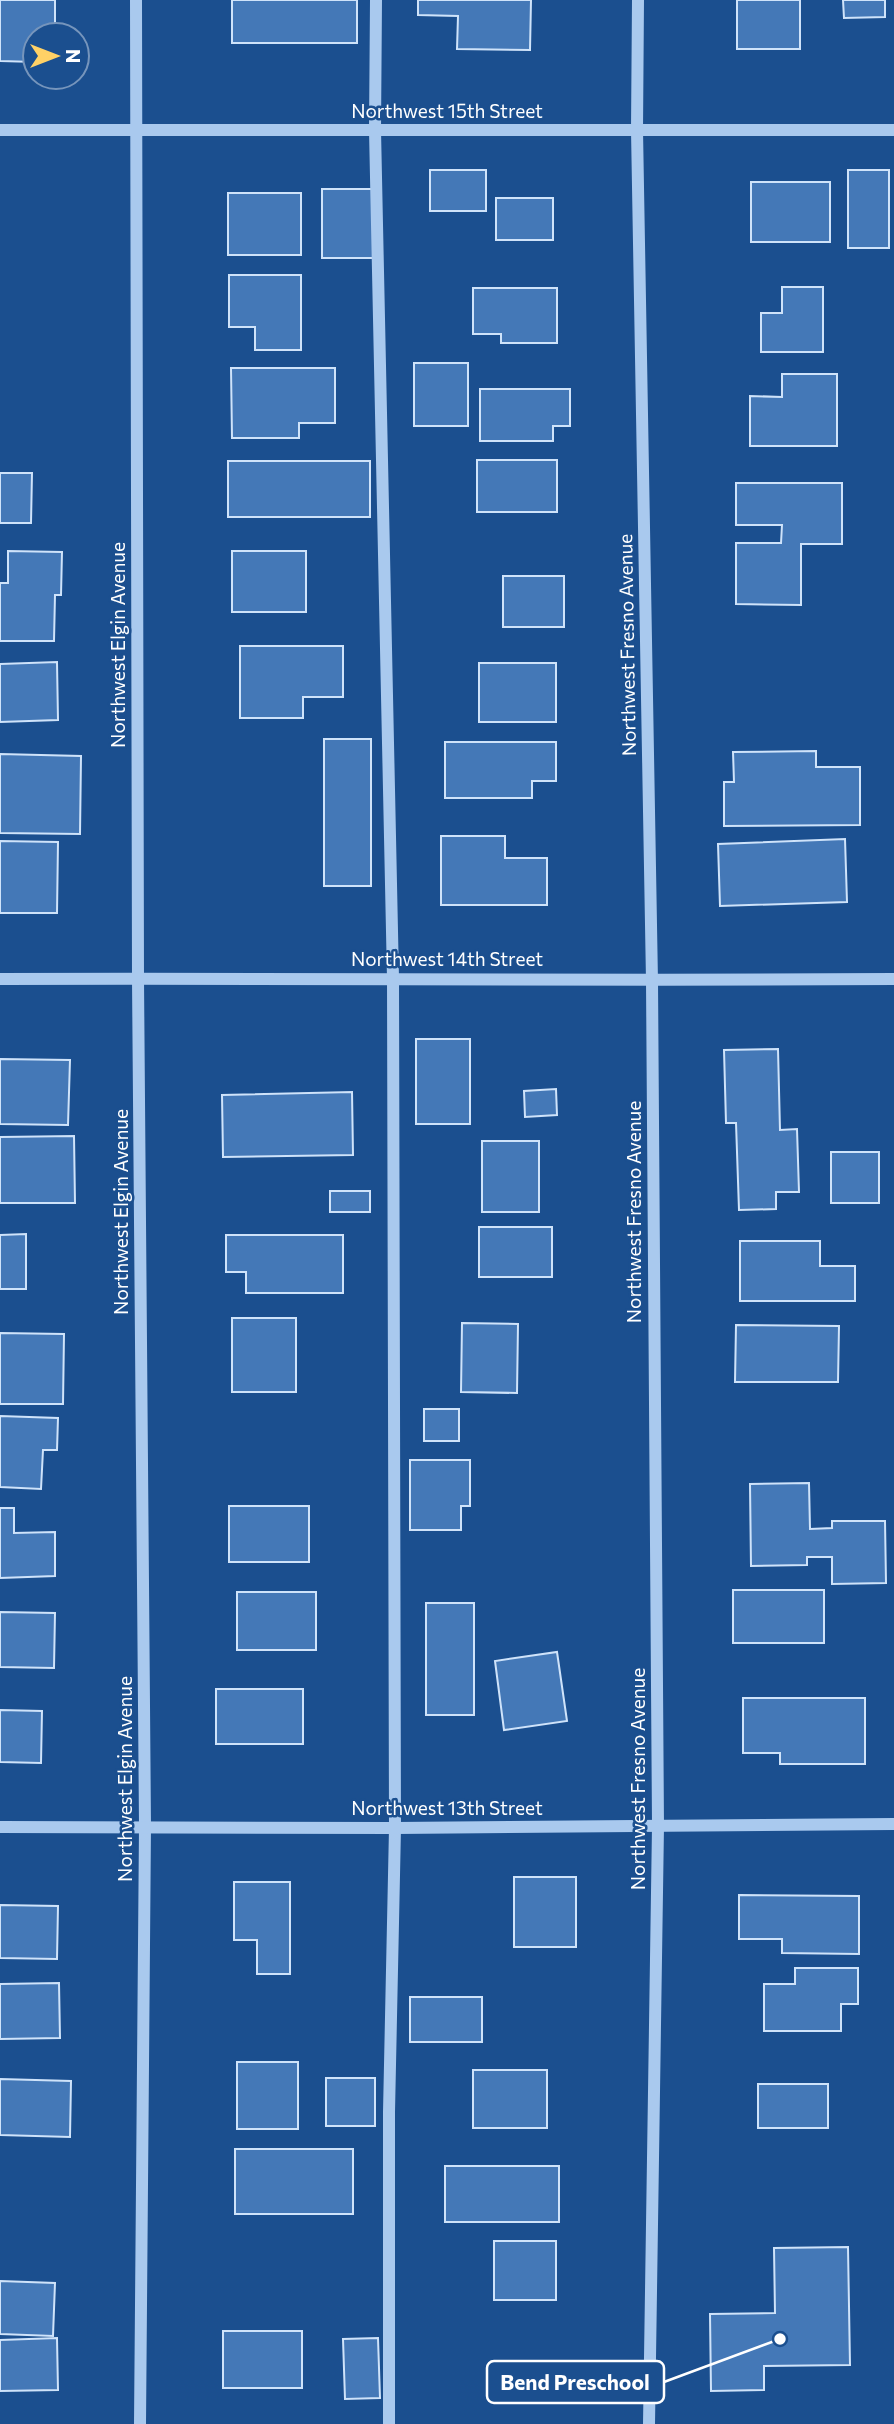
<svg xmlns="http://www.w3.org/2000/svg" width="894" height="2424" viewBox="0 0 894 2424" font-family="Commissioner,sans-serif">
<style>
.building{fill:#4478b7;stroke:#cfe3fa;stroke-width:2}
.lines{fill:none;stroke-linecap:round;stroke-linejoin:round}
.minor{stroke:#a9c9ee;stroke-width:12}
.labels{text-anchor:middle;stroke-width:5;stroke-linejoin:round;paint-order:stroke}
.street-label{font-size:19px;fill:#fff;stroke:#1b4f8f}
.leader{fill:none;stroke:#fff;stroke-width:2.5}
.callout-dot{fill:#fff;stroke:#1b4f8f;stroke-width:2.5}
.callout{fill:#1b4f8f;stroke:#fff;stroke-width:2.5}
.callout-label{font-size:21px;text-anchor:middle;font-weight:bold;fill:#fff}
</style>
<rect width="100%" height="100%" fill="#1b4f8f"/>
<!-- building -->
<g class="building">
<path d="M0,0H55V35H35V62L0,61Z"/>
<rect x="232" y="0" width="125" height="43"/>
<path d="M418,0H531L530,50L457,49L458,16L418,15Z"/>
<rect x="737" y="0" width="63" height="49"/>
<path d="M843,0H885V17L844,18Z"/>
<rect x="430" y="170" width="56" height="41"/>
<rect x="848" y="170" width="41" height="78"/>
<rect x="751" y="182" width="79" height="60"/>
<rect x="322" y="189" width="52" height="69"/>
<rect x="228" y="193" width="73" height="62"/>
<rect x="496" y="198" width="57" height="42"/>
<path d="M229,275H301V350H255V327H229Z"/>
<path d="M782,287H823V352H761V313H782Z"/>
<path d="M473,288H557V343H501V334H473Z"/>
<rect x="414" y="363" width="54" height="63"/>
<path d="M231,368H335V423H299V438H232Z"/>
<path d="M782,374H837V446H750V396L782,397Z"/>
<path d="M480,389H570V426H553V441H480Z"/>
<rect x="477" y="460" width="80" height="52"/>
<rect x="228" y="461" width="142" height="56"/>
<path d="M0,473H32L31,523H0Z"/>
<path d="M736,483H842V544H801V605L736,604V543H781L782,525H736Z"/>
<path d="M8,551L62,552L61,595H55L54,641H0V583H8Z"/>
<rect x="232" y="551" width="74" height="61"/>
<rect x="503" y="576" width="61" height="51"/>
<path d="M240,646H343V697H303V718H240Z"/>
<path d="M57,662L58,720L0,722V664Z"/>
<rect x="479" y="663" width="77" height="59"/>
<rect x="324" y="739" width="47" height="147"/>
<path d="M445,742H556V781H532V798H445Z"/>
<path d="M816,751V767H860V825L724,826V782H734L733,752Z"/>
<path d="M0,754L81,756L80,834L0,833Z"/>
<path d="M441,836H505V858H547V905H441Z"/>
<path d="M845,839L847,902L720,906L718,844Z"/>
<path d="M0,841L58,842L57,913H0Z"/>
<rect x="416" y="1039" width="54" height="85"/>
<path d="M778,1049L780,1130L797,1129L799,1192H776V1209L739,1210L736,1123H726L724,1050Z"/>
<path d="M0,1059L70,1060L68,1125L0,1124Z"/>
<path d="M556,1089L557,1115L525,1117L524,1091Z"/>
<path d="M352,1092L353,1155L223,1157L222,1095Z"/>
<path d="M74,1136L75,1203H0V1137Z"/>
<rect x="482" y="1141" width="57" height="71"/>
<rect x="831" y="1152" width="48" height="51"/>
<rect x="330" y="1191" width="40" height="21"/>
<rect x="479" y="1227" width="73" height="50"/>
<path d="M26,1234V1289H0V1235Z"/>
<path d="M226,1235H343V1293H246V1272H226Z"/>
<path d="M740,1241H820V1266H855V1301H740Z"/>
<rect x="232" y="1318" width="64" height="74"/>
<path d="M462,1323L518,1324L517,1393L461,1392Z"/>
<path d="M736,1325L839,1326L838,1382H735Z"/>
<path d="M0,1333L64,1334L63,1404H0Z"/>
<rect x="424" y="1409" width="35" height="32"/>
<path d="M0,1416L58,1418L57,1450H43L41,1489L0,1487Z"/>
<path d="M410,1460H470V1506H461V1530H410Z"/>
<path d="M809,1483L810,1529L832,1528V1521H885L886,1583L832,1584V1557H807V1565L751,1566L750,1484Z"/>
<rect x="229" y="1506" width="80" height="56"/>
<path d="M0,1508H14V1533L55,1532V1576L0,1578Z"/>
<rect x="733" y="1590" width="91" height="53"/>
<rect x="237" y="1592" width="79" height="58"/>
<rect x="426" y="1603" width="48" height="112"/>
<path d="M0,1612L55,1613L54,1668L0,1667Z"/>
<path d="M557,1652L567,1721L504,1730L495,1661Z"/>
<rect x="216" y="1689" width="87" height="55"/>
<path d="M743,1698H865V1764H780V1753H743Z"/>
<path d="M0,1710L42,1711L41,1763L0,1762Z"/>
<rect x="514" y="1877" width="62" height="70"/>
<path d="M234,1882H290V1974H257V1940H234Z"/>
<path d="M739,1895L859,1896V1954L782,1953V1939H739Z"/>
<path d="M0,1905L58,1906L57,1959L0,1958Z"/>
<path d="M795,1968H858V2004H841V2031H764V1984H795Z"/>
<path d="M59,1983L60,2038L0,2039V1984Z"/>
<rect x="410" y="1997" width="72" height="45"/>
<rect x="237" y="2062" width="61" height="67"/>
<rect x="473" y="2070" width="74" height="58"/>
<rect x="326" y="2078" width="49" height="48"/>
<path d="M0,2079L71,2081L70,2137L0,2135Z"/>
<rect x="758" y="2084" width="70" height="44"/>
<rect x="235" y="2149" width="118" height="65"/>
<rect x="445" y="2166" width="114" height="56"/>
<rect x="494" y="2241" width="62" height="59"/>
<path d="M848,2247L850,2365L764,2366V2390L711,2391L710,2314L775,2313L774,2248Z"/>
<path d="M0,2281L55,2283L53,2336L0,2334Z"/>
<rect x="223" y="2331" width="79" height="57"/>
<path d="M57,2338L58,2390L0,2391V2340Z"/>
<path d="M378,2338L380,2398L345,2399L343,2339Z"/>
</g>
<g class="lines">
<!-- minor -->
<g class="minor">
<path d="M136,0L138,979L145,1826L140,2424"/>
<path d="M376,0L375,130L393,978L395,1828L389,2112V2424"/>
<path d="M638,0L637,130L652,981L658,1826L649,2424"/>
<path d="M0,130H894"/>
<path d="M0,979C298,978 596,981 894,979"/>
<path d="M0,1827L395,1828L894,1824"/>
</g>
</g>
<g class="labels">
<!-- street labels -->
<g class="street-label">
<text x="447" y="118">Northwest 15th Street</text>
<text transform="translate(118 645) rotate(-90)" y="7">Northwest Elgin Avenue</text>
<text transform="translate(627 645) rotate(-91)" y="7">Northwest Fresno Avenue</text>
<text x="447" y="966">Northwest 14th Street</text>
<text transform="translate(121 1212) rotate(-90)" y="7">Northwest Elgin Avenue</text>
<text transform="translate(634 1212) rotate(-90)" y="7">Northwest Fresno Avenue</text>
<text transform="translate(125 1779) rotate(-90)" y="7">Northwest Elgin Avenue</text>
<text transform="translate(638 1779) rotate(-90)" y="7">Northwest Fresno Avenue</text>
<text x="447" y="1815">Northwest 13th Street</text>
</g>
</g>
<!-- callouts -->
<path class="leader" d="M780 2339L664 2382"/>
<circle class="callout-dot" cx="780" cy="2339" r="7"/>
<rect class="callout" x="487" y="2361" width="177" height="42" rx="7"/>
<g class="callout-label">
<text x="575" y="2390">Bend Preschool</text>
</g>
<!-- north arrow -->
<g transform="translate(56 56) rotate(90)"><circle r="33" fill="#1b4f8f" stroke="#7695bc" stroke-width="2"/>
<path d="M0-5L12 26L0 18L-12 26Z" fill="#ffd166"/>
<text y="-10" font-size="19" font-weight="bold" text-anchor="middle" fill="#ffffff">N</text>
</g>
</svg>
